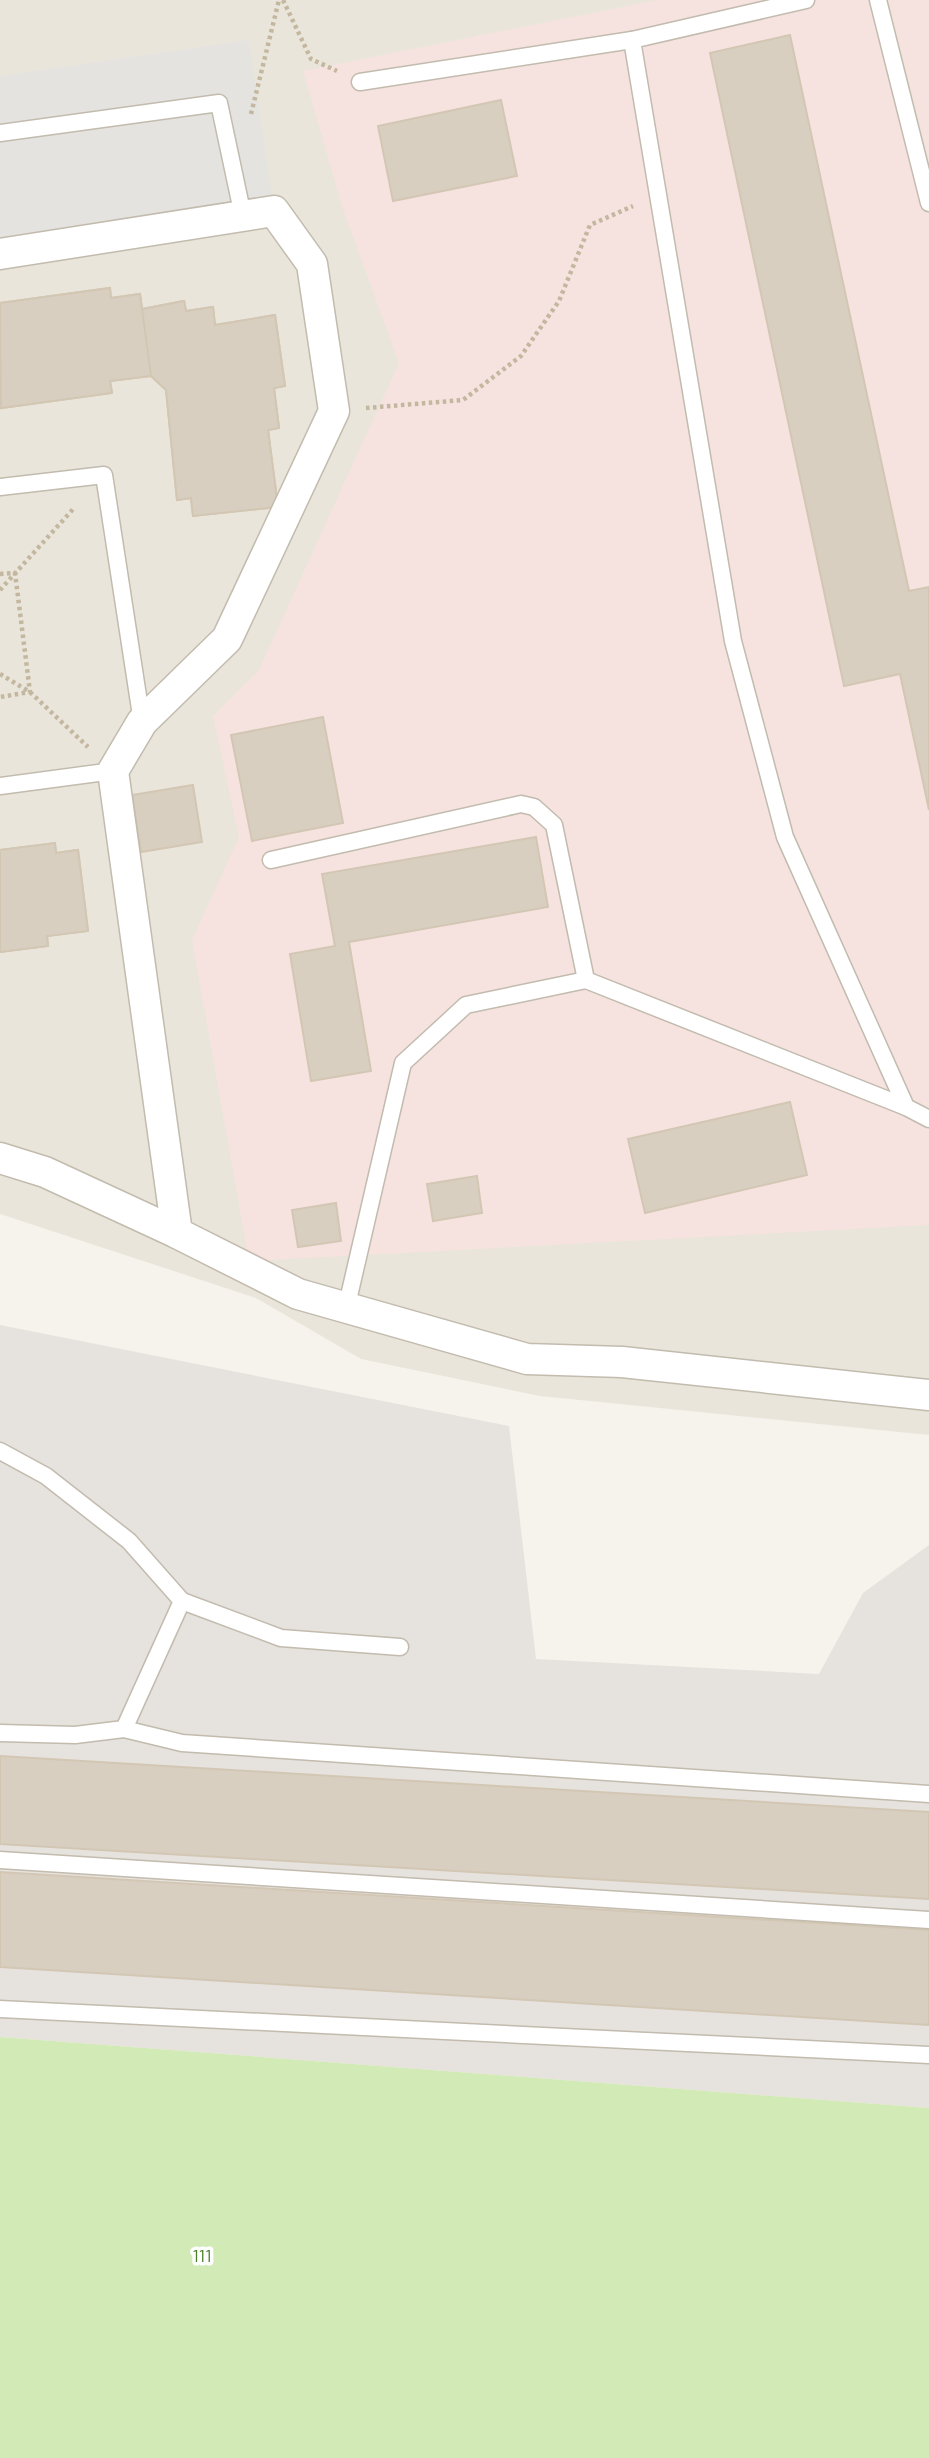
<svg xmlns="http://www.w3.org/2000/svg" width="929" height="2458" viewBox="0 0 929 2458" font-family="Barlow,sans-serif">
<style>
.residential{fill:#eae5da}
.industrial{fill:#e6e2dd}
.medical{fill:#f6e3e0}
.green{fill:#d2eab5}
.parking{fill:#e5e3e0}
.building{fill:#d8cfc1;stroke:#d3c7b4;stroke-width:2}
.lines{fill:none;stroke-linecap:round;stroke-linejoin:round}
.lane-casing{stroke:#c2bbae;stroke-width:19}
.street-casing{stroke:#c2bbae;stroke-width:33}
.path{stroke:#c4b79f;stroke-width:4.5;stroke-dasharray:3.5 3.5;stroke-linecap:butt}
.lane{stroke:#fff;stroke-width:16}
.street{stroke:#fff;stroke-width:30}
.labels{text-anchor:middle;stroke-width:7;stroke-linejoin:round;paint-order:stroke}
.park-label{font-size:18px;fill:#4a7f2a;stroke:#fff}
</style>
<rect width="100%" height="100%" fill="#f6f3ec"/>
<!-- residential -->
<path class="residential" d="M0,0H929V1435L540,1396L361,1359L256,1298L0,1214Z"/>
<!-- industrial -->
<path class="industrial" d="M0,1325L509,1426L536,1659L819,1674L863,1593L929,1545V2108L0,2037Z"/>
<!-- medical -->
<path class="medical" d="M658,0H929V1225L249,1261L192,940L239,837L213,716L259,670L399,363L343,209L303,71Z"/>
<!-- green -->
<path class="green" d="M0,2037L929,2108V2458H0Z"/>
<!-- parking -->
<path class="parking" d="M249,40L274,211L0,251V76Z"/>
<!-- building -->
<g class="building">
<path d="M790,35L909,591L929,587V810L900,674L844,686L710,53Z"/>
<path d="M501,100L517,176L393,201L378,126Z"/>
<path d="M110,288L111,298L140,294L151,376L110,381L112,393L1,408L0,303Z"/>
<path d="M110,288L111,298L140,294L142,309L184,301L186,311L213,307L215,325L275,315L285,386L274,388L279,428L268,430L278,507L193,516L191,498L177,500L166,390L151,376L110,381L112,393L1,408L0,303Z"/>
<path d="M184,301L186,311L213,307L215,325L275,315L285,386L274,388L279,428L268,430L278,507L193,516L191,498L177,500L166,390L151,376L142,309Z"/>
<path d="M323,717L343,823L252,841L231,735Z"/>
<path d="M193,785L202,842L141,852L132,795Z"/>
<path d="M536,837L548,907L349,942L371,1071L311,1081L290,954L335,946L322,874Z"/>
<path d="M55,843L56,853L78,850L88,931L47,936L48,946L0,952V850Z"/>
<path d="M55,843L56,853L78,850L88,931L47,936L48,946L0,952V850Z"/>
<path d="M790,1102L807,1175L645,1213L628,1139Z"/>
<path d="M477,1176L482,1213L433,1221L427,1184Z"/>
<path d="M336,1203L341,1241L298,1247L292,1210Z"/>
<path d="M0,1756L929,1812V1899L0,1844Z"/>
<path d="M0,1872L929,1930V2025L0,1967Z"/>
</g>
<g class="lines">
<!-- lane casing -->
<g class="lane-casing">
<g id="lane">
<path d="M806,0L632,40L733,641L785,837L906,1107L929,1119"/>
<path d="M878,0L929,203"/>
<path d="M360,82L632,40"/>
<path d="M0,133L219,103L243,216"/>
<path d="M0,487L104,475L142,722"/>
<path d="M0,786L113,771"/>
<path d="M271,860L521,804L534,807L554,825L586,980"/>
<path d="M346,1309L403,1063L466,1005L586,980L906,1107"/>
<path d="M0,1451L46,1476L129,1541L182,1601L124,1729L75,1735L0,1733"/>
<path d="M182,1601L281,1638L400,1647"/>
<path d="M124,1729L182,1743L929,1794"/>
<path d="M0,1860L929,1920"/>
<path d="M0,2009L929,2055"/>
</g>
</g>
<!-- street casing -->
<g class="street-casing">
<g id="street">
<path d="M0,254L274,211L312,264L334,411L227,639L142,722L113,771L177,1233L298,1294L527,1359L622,1362L929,1395"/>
<path d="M0,1158L45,1172L177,1233"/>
</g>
</g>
<!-- path -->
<g class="path">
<path d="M283,0L311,59L337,71"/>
<path d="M251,114L279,0"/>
<path d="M366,408L463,400L521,356L559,301L590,225L633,206"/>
<path d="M0,574L15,573L30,692L0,697"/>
<path d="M0,590L75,507"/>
<path d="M0,674L30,692L88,747"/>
</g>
<!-- lane -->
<use href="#lane" class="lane"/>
<!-- street -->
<use href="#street" class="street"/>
</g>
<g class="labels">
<!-- park labels -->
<g class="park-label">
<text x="202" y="2262">111</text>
</g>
</g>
</svg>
